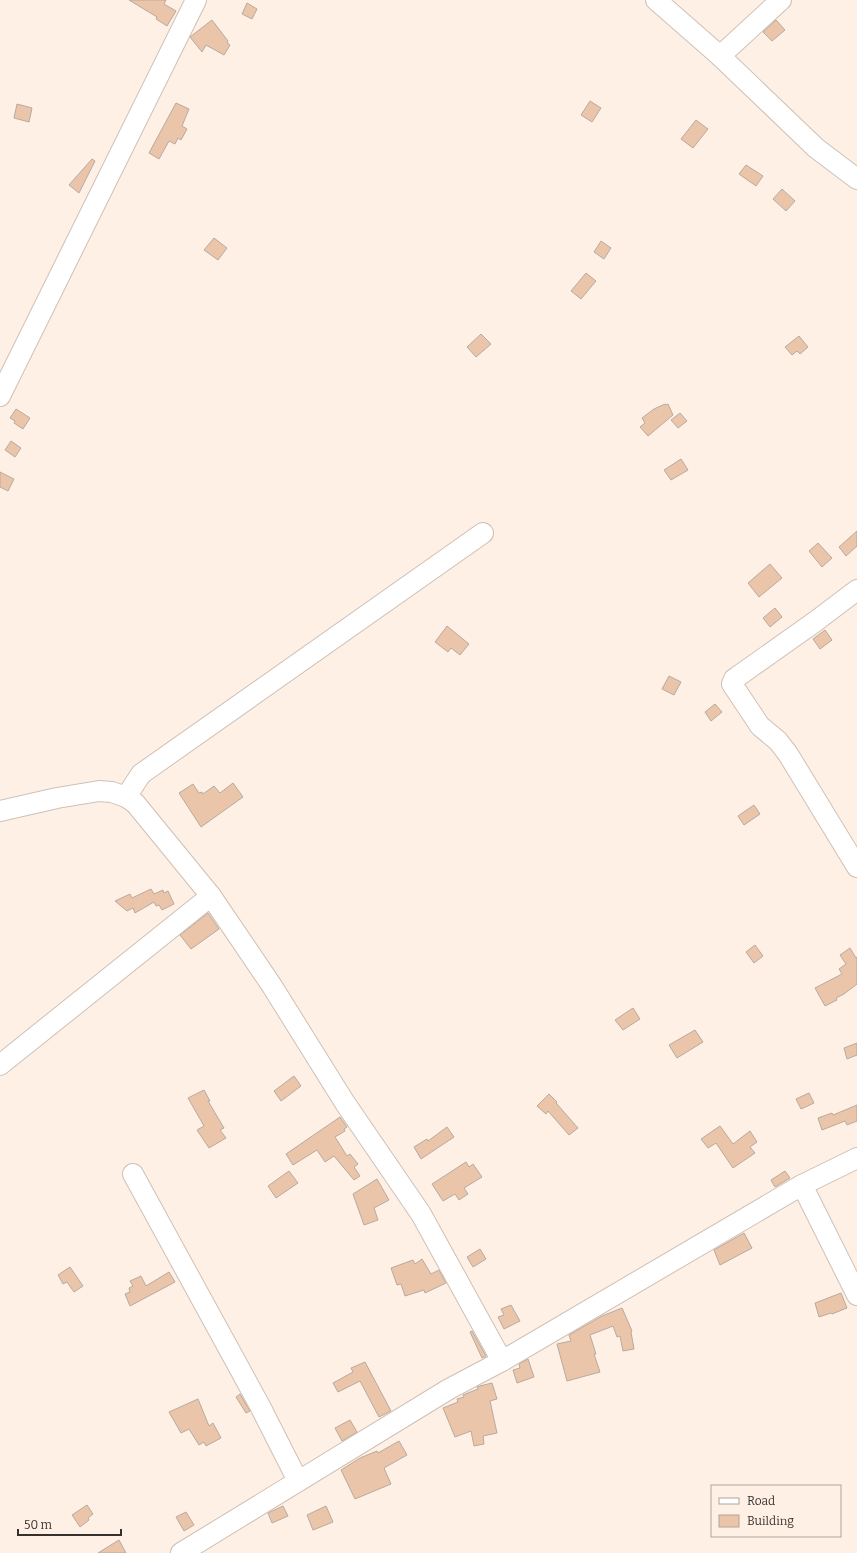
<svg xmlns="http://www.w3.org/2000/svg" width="857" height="1553" viewBox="0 0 857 1553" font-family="Bitter,serif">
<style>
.building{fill:#eac5a9;stroke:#b8aaa0}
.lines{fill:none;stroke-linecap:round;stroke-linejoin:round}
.minor-casing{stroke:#cec0b6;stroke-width:22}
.minor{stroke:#fff;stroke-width:20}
</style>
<rect width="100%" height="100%" fill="#fff0e5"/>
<!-- building -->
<g class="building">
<path d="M129,0H166L164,4L176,11L167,26L156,19L157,17Z"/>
<path d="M247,3L257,9L252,19L242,14Z"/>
<path d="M212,20L228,41L227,43L230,45L224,55L206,45L202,52L190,37Z"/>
<path d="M776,20L785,30L772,41L763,32Z"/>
<path d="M590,101L601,108L592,122L581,115Z"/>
<path d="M176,103L189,109L182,126L187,129L181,140L178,138L175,144L169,141L159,159L149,153Z"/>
<path d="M17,104L32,108L29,122L14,118Z"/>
<path d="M696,120L708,129L693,148L681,139Z"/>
<path d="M92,159L95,161L79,193L69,185Z"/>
<path d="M746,165L763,176L756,186L739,174Z"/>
<path d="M782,189L795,201L786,211L773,199Z"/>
<path d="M214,238L227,248L218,260L204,250Z"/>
<path d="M601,241L611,248L604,259L594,252Z"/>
<path d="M586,273L596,281L581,299L571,291Z"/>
<path d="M481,334L491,344L476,357L467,347Z"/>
<path d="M799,336L808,347L800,354L797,351L792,355L785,347Z"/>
<path d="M665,404L666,405L668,404L673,415L648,436L640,427L645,423L642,418L654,409Z"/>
<path d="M16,409L30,418L23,429L14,423L15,421L10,418Z"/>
<path d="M680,413L687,421L678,428L671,420Z"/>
<path d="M11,441L21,448L15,457L5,450Z"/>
<path d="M681,459L688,470L671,480L664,470Z"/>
<path d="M0,472L14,479L8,491L0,487Z"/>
<path d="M857,531V546L846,556L839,547Z"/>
<path d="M818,543L832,558L822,567L809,551Z"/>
<path d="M770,564L782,578L759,597L748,583Z"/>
<path d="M775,608L782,617L770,627L763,618Z"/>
<path d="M447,626L469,644L460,655L451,648L448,652L435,642Z"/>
<path d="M825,630L832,640L820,649L813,639Z"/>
<path d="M669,676L681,682L674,695L662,689Z"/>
<path d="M715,704L722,712L711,721L705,712Z"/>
<path d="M233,783L243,797L201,827L179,793L193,784L199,793L202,792L203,794L214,786L220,793Z"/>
<path d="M754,805L760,814L744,825L738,816Z"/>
<path d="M151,889L154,894L163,890L164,893L168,891L174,904L162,910L159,905L156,906L154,902L135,913L133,908L127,911L115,901L130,894L132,898Z"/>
<path d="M208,913L219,929L191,949L180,935Z"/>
<path d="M755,945L763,956L754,963L746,952Z"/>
<path d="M850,948L856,958L857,957V984L844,994L836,998L837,1000L825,1006L815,988L842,974L839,969L846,964L840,955Z"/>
<path d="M633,1008L640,1019L623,1030L615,1020Z"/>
<path d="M695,1030L703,1042L677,1058L669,1045Z"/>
<path d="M857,1043V1055L847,1059L844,1048Z"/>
<path d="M294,1076L301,1086L281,1101L274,1091Z"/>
<path d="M204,1090L210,1101H208L224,1128L220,1130L226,1138L209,1148L197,1130L204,1126L188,1098Z"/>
<path d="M809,1093L814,1103L801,1109L796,1099Z"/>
<path d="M549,1094L557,1102L556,1103L578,1128L569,1135L548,1111L546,1114L537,1106Z"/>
<path d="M857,1105V1121L847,1125L845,1121L822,1130L818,1118L832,1113L833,1115Z"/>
<path d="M340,1117L347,1127L344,1129L345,1131L335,1137L347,1156L350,1154L358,1164L354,1167L360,1176L354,1180L334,1156L325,1162L317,1150L293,1165L286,1154Z"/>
<path d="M720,1126L733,1144L750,1131L757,1142L750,1147L755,1153L733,1168L716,1143L708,1148L701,1139Z"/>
<path d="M447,1127L454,1137L421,1159L414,1147L427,1139L428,1141Z"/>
<path d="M466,1162L469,1167L473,1164L482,1177L464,1188L468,1194L459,1200L455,1194L443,1201L432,1184Z"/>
<path d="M289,1171L298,1183L276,1198L268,1186Z"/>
<path d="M785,1171L790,1178L775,1187L771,1180Z"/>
<path d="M377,1179L389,1200L374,1208L378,1220L364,1225L353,1194Z"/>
<path d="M744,1233L752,1248L720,1265L714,1250Z"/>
<path d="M480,1249L486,1259L473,1267L467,1257Z"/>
<path d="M422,1259L431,1274L439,1270L446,1283L425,1293L424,1290L405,1296L401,1284L397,1285L391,1268L413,1260L415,1264Z"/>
<path d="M70,1267L83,1286L74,1292L67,1282L63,1284L58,1275Z"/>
<path d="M169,1272L175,1282L130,1306L125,1294L130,1292L129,1288L133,1286L130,1281L141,1276L146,1286Z"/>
<path d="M841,1293L847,1308L832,1314L831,1313L819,1317L815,1303Z"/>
<path d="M511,1305L520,1321L504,1329L498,1317L504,1315L501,1309Z"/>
<path d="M622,1308L632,1331L631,1332L634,1349L623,1351L620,1336L617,1337L613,1326L590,1335L596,1354H594L600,1372L567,1381L557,1344L571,1341L569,1335L602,1316Z"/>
<path d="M472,1331L486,1356L482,1358L470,1332Z"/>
<path d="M528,1359L534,1377L517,1383L513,1370L520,1368L519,1364Z"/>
<path d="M365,1362L391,1411L379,1417L360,1381L338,1392L333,1383L353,1372L351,1368Z"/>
<path d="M492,1383L497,1399L490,1401L497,1433L483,1436L484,1444L474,1446L471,1431L455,1437L443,1408L458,1402L457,1399L464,1397L463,1395L478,1389L477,1387L480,1386Z"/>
<path d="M240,1394L250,1411L246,1413L236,1397Z"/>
<path d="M198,1399L209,1426L213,1423L221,1438L206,1446L204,1442L199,1445L189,1429L181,1433L169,1412Z"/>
<path d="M350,1420L357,1432L342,1441L335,1428Z"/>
<path d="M399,1441L407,1455L384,1468L391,1484L355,1499L341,1470L360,1458L377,1451L378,1453Z"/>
<path d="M87,1505L93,1514L88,1518L89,1520L80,1527L72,1515Z"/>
<path d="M283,1506L288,1516L272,1523L268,1513Z"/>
<path d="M326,1506L333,1522L313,1530L307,1515Z"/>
<path d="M186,1512L194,1525L184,1531L176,1517Z"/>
<path d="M119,1540L126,1553H98Z"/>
</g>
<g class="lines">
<!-- minor casing -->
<g class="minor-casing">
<g id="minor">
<path d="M656,0L720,56L816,148L857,179"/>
<path d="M720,56L781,0"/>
<path d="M0,396L196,0"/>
<path d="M857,590L816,621L737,677L734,679L732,684L760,726L778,741L788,754L857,867"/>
<path d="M126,797L141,774L483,533"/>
<path d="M0,811L57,798L99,791L112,792L126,797L135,803L211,896L272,986L345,1103L421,1214L502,1361"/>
<path d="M0,1065L211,896"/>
<path d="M133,1174L260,1406L298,1481"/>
<path d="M802,1185L857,1295"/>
<path d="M181,1553L449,1389L502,1361L802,1185L857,1158"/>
</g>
</g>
<!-- minor -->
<use href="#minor" class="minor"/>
</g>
<!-- legend -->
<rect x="711" y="1485" width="130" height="52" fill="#fff0e5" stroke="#afa49b"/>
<rect x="719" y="1498" width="20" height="6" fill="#ffffff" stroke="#afa49b"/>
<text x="747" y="1505" font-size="12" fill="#37312d">Road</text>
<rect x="719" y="1515" width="20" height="12" fill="#eac5a9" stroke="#afa49b"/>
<text x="747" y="1525" font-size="12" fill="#37312d">Building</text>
<!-- scale -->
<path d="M18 1529v6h103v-6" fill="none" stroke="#37312d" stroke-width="2"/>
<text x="24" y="1529" font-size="12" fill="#37312d" stroke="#fff0e5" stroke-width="3" paint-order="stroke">50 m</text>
</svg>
